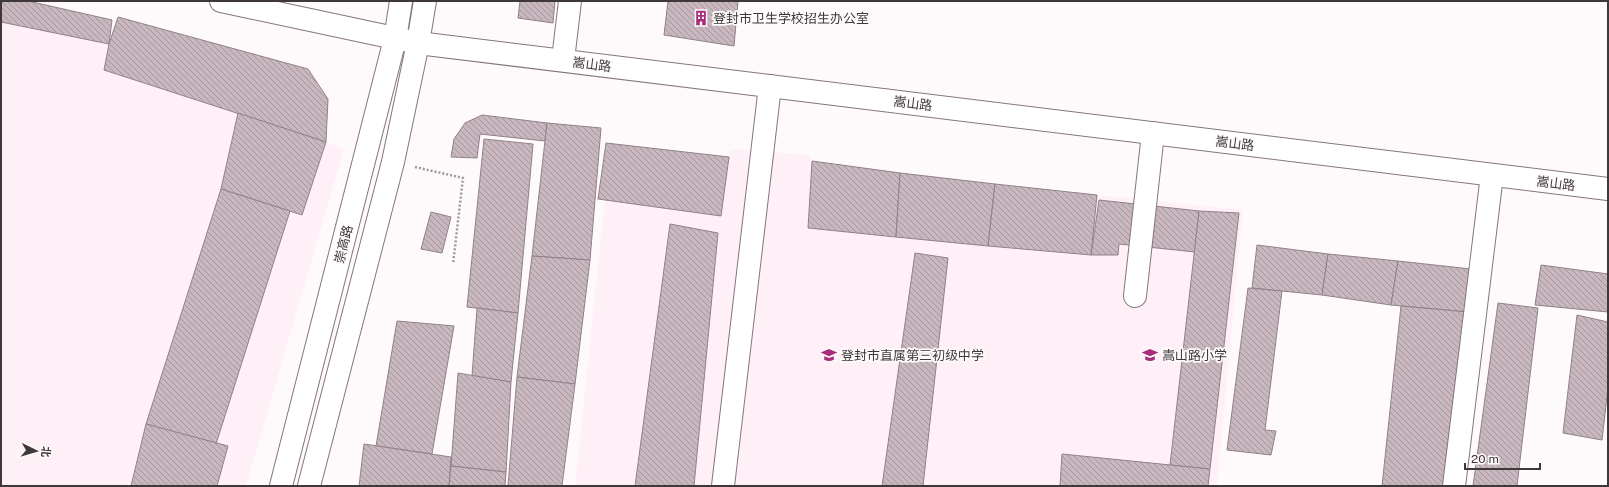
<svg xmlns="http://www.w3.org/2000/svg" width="1609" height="487" viewBox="0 0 1609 487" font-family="'Public Sans','Noto Sans SC',sans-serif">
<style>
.built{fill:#fff0f7}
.building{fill:url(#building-back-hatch);stroke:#908189}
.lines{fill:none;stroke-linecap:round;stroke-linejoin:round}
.minor-casing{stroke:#84757d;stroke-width:24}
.path{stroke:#9d989a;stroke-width:2.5;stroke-dasharray:2 2;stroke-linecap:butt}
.minor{stroke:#fff;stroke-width:22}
.labels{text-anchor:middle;stroke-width:3.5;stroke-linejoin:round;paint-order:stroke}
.poi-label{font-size:13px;fill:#3e383b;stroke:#fefafc;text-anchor:start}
.street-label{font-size:13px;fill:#3e383b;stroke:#fefafc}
</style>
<defs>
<pattern id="building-back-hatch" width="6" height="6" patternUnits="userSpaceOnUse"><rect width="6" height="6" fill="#c8b7bf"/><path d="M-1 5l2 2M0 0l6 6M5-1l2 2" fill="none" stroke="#a4969c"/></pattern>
</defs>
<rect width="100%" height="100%" fill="#fefafc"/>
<!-- built -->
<g class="built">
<path d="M1,22L109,44L104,70L326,142L344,149L246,486H1Z"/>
<path d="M730,149L811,155L808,228L813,229L1078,255L1087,194L1243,210L1217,486H575L605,199L720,216Z"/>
</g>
<!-- building -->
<g class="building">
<path d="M1,1H28L112,20L109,44L1,22Z"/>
<path d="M520,1H555L553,23L518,18Z"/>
<path d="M668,1H738L734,46L664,35Z"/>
<path d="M118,17L308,69L328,99L326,142L104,70L109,44Z"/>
<path d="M238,113L326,142L302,215L221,189Z"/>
<path d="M482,115L547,123L545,141L480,134L477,158L451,157L454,139L465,123Z"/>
<path d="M547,123L601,128L590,260L532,256Z"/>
<path d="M484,139L533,144L518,313L467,307Z"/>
<path d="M606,143L729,157L721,216L598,199Z"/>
<path d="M812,161L900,173L896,237L808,228Z"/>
<path d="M900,173L995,184L988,246L896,237Z"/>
<path d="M995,184L1097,195L1091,255L988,246Z"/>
<path d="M221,189L290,211L216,444L146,424Z"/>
<path d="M1099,200L1199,211L1195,252L1119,244L1118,255H1091Z"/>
<path d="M1199,211L1239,213L1210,469L1170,465Z"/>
<path d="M431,212L451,217L442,253L421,249Z"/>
<path d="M670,224L718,233L694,486H635Z"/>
<path d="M1257,245L1328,254L1322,295L1252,288Z"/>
<path d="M915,253L948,258L923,486H882Z"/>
<path d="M1328,254L1398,261L1391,305L1322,295Z"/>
<path d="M532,256L590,260L575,384L517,377Z"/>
<path d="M1398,261L1471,269L1468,312L1391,305Z"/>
<path d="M1541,265L1608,274V312L1535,305Z"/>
<path d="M1248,288L1282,291L1265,430L1276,431L1271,455L1227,450Z"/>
<path d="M1498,303L1538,308L1517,486H1473Z"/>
<path d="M1401,306L1468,312L1447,486H1382Z"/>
<path d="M477,308L518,313L511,382L472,376Z"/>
<path d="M1577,315L1608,322V388L1602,440L1563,433Z"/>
<path d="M397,321L454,326L432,454L376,446Z"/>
<path d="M458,373L511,382L506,472L451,466Z"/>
<path d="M517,377L575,384L562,486H508Z"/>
<path d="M146,424L228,446L217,486H131Z"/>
<path d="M364,444L451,457L449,486H359Z"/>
<path d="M1062,454L1210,469L1208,486H1060Z"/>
<path d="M451,466L506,472L505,486H449Z"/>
</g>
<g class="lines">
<!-- minor casing -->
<g class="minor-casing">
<g id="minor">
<path d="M221,1L418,43L1608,189"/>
<path d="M563,60L570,1"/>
<path d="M1135,296L1153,133"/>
<path d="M281,486L395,39L401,1"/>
<path d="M309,486L393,162L418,43L425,1"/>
<path d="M723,486L770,86"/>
<path d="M1454,486L1492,175"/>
</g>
</g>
<!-- path -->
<path class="path" d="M415,167L463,178L453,264"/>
<!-- minor -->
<use href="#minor" class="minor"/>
</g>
<!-- icons -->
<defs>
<g id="building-bare" transform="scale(1.2)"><path d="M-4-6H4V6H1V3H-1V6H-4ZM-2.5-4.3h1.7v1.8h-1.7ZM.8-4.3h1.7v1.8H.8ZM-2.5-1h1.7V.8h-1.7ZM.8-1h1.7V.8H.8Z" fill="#aa2d7d" stroke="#fefafc" stroke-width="2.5" paint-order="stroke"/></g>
<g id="school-bare" transform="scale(1.2)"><path d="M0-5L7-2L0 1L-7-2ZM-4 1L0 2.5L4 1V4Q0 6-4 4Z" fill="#aa2d7d" stroke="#fefafc" stroke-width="2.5" paint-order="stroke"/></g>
</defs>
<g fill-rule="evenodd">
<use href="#building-bare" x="701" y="18"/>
<use href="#school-bare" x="829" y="355"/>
<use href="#school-bare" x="1150" y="355"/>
</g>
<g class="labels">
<!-- poi labels -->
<g class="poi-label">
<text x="713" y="23">登封市卫生学校招生办公室</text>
<text x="841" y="360">登封市直属第三初级中学</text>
<text x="1162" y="360">嵩山路小学</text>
</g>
<!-- street labels -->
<g class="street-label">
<text transform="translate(592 64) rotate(7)" y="5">嵩山路</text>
<text transform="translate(913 103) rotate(7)" y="5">嵩山路</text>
<text transform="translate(1235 143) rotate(7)" y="5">嵩山路</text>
<text transform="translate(1556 183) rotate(7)" y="5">嵩山路</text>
<text transform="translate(343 244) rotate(-76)" y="5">崇高路</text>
</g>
</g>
<!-- border -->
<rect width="1609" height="487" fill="none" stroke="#3e383b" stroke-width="4"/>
<!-- north arrow -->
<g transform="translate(36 451) rotate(95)" stroke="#fefafc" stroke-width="3" paint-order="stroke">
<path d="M0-3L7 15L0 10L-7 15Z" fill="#3e383b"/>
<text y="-6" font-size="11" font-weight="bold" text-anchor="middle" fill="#3e383b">北</text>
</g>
<!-- scale -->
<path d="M1465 463v6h75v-6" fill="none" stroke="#3e383b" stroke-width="2"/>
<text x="1471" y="463" font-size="12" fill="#3e383b" stroke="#fefafc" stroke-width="3" paint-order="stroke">20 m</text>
</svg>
